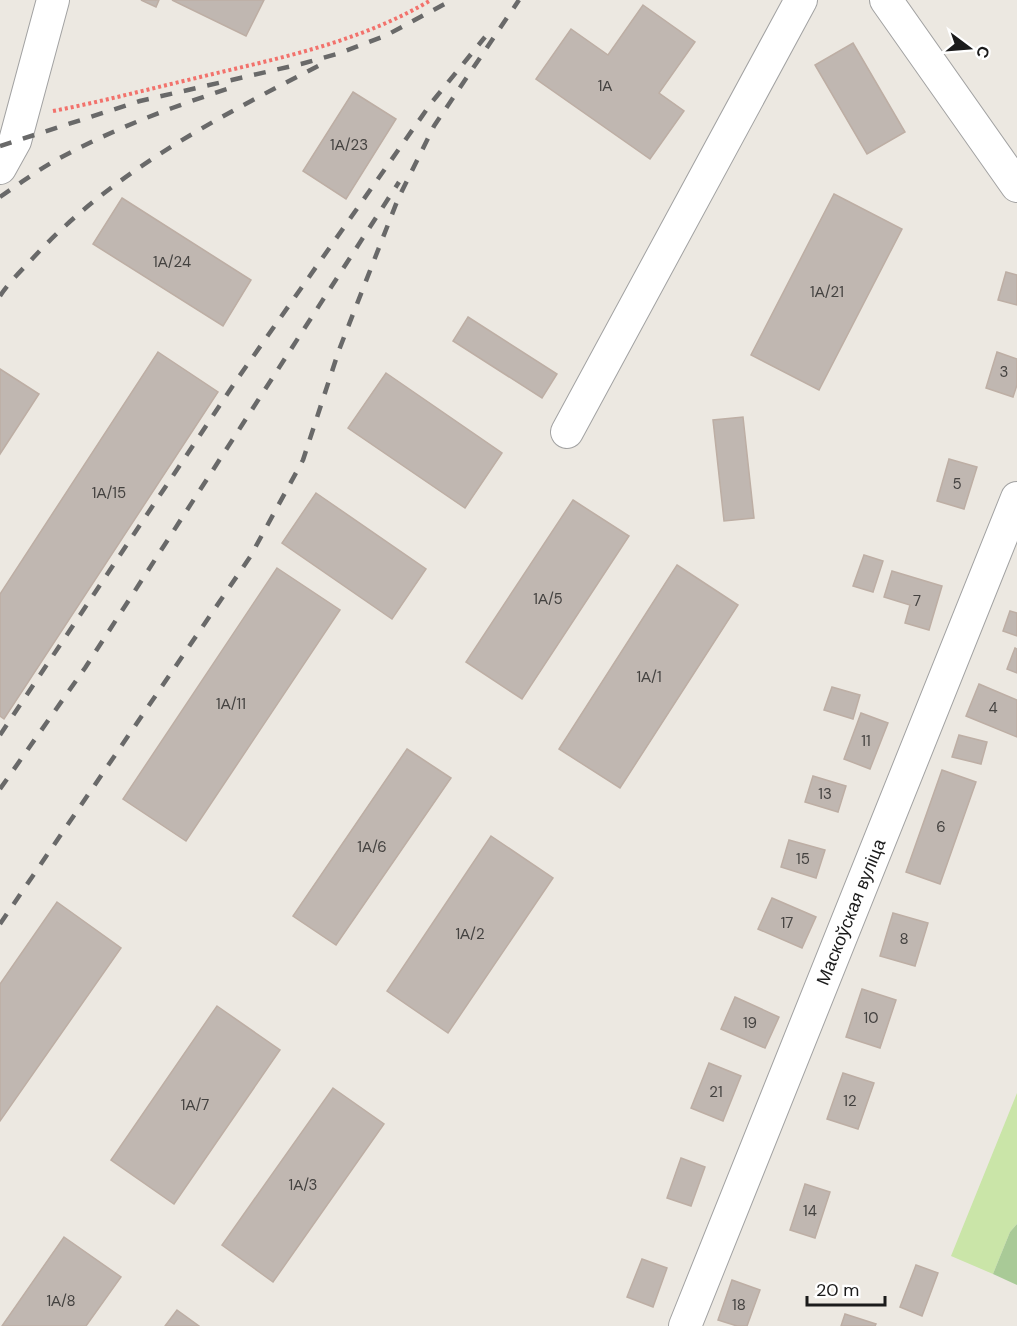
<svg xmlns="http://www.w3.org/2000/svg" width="1017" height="1326" viewBox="0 0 1017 1326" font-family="'DM Sans',sans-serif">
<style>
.grass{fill:#cae5a8}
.forest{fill:#a9ca97}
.building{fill:#c0b7b1;stroke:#bdaea4;stroke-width:1.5}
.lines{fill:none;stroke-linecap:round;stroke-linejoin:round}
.minor-casing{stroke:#a2a2a2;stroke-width:34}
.path{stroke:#f2726c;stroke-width:4;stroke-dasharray:3 3;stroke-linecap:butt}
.minor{stroke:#fff;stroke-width:32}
.rail{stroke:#696969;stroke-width:4.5;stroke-dasharray:12 12;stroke-linecap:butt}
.labels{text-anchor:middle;stroke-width:6;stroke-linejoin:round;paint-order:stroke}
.number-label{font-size:15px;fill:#444240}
.street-label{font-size:18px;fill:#1b1b1b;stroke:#fff}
</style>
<rect width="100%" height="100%" fill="#ece8e1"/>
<!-- grass -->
<path class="grass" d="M1017,1093V1224L1010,1232L993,1274L951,1256Z"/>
<!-- forest -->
<path class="forest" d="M1017,1224V1285L993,1274L1010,1232Z"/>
<!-- building -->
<g class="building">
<path d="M141,0H159L156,7Z"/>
<path d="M172,0H264L246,36Z"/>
<path d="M643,5L695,42L659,93L684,111L650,159L536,79L571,29L608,55Z"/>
<path d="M853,43L905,132L867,154L815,65Z"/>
<path d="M353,92L396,119L346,199L303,171Z"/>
<path d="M834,194L902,229L819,390L751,355Z"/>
<path d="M122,198L251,280L223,326L93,244Z"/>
<path d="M1006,272L1017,275V305L998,300Z"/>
<path d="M468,317L557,374L542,398L453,341Z"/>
<path d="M158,352L218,392L4,719L0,716V594Z"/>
<path d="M997,352L1017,359V385L1013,397L986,388Z"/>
<path d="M0,369L39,394L0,454Z"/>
<path d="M386,373L502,453L465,508L348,428Z"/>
<path d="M743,417L754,518L724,521L713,420Z"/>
<path d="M949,459L977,467L964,509L937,501Z"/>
<path d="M316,493L426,569L392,619L282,543Z"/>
<path d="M573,500L629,536L522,699L466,662Z"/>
<path d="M864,555L883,561L873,592L853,586Z"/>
<path d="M677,565L738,605L620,788L559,749Z"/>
<path d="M277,568L340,610L186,841L123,799Z"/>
<path d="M892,571L942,586L929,630L905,623L910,605L884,597Z"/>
<path d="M1010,611L1017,613V636L1003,631Z"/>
<path d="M1015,648L1017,649V673L1007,669Z"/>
<path d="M979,684L1017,700V737L966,716Z"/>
<path d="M832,687L860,695L853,719L824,710Z"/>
<path d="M861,713L888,723L870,769L844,759Z"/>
<path d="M959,735L987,742L981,764L952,757Z"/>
<path d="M407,749L451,778L336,945L293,916Z"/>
<path d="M942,770L976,782L940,884L906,872Z"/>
<path d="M813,776L846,786L838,812L805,802Z"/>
<path d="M491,836L553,878L448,1033L387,991Z"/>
<path d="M789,840L825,850L816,878L781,867Z"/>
<path d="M772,898L816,917L802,948L758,929Z"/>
<path d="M57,902L121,948L0,1121V984Z"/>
<path d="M893,913L928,923L915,966L880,956Z"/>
<path d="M862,989L896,1000L880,1048L846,1037Z"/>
<path d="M735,997L779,1017L765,1048L721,1029Z"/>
<path d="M217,1006L280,1050L174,1204L111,1160Z"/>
<path d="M709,1063L741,1076L723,1121L691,1108Z"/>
<path d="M843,1073L874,1083L858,1129L827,1119Z"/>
<path d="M333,1088L384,1124L273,1282L222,1245Z"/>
<path d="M681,1158L705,1167L691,1206L667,1198Z"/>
<path d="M805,1184L830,1192L815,1238L790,1230Z"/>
<path d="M64,1237L121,1277L86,1326H2Z"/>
<path d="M642,1259L667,1268L653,1307L627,1297Z"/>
<path d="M916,1265L938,1273L922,1316L900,1307Z"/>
<path d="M732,1280L760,1290L747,1326H737L718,1320Z"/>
<path d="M177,1310L199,1326H165Z"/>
<path d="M845,1314L876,1324L875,1326H841Z"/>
</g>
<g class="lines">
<!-- minor casing -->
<g class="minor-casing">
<g id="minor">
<path d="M886,0L1017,186"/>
<path d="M0,168L15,141L53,0"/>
<path d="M567,432L801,0"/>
<path d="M685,1326L1017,498"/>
</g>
</g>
<!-- path -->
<path class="path" d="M53,111C100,102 145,90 192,79C274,59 357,44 431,0"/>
<!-- minor -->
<use href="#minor" class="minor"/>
<!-- rail -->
<g class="rail">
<path d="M0,146L140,101L301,64L340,53L385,36L452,0"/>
<path d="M0,197C19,184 38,170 58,159C111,130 169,108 227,89"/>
<path d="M0,296C9,282 22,270 33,258C112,172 217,118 320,65"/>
<path d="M0,735L238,378L432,102L485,37"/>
<path d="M0,789L85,668L399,182"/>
<path d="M0,924L250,557L303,460L339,350L398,199L434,126L519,0"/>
</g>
</g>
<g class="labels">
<!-- number labels -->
<g class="number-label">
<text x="605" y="91">1А</text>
<text x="349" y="150">1А/23</text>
<text x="172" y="267">1А/24</text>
<text x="827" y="297">1А/21</text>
<text x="1004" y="377">3</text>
<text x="957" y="489">5</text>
<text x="109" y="498">1А/15</text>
<text x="548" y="604">1А/5</text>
<text x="917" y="606">7</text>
<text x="649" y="682">1А/1</text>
<text x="231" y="709">1А/11</text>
<text x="993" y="713">4</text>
<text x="866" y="746">11</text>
<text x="825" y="799">13</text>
<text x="941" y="832">6</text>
<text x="372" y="852">1А/6</text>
<text x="803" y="864">15</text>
<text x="787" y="928">17</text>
<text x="470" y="939">1А/2</text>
<text x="904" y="944">8</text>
<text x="871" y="1023">10</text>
<text x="750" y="1028">19</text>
<text x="716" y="1097">21</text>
<text x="850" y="1106">12</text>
<text x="195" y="1110">1А/7</text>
<text x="303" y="1190">1А/3</text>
<text x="810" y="1216">14</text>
<text x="61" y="1306">1А/8</text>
<text x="739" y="1310">18</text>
</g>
<!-- street labels -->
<g class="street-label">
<text transform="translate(851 912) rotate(-68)" y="6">Маскоўская вуліца</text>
</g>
</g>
<!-- north arrow -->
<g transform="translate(969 48) rotate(106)" stroke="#ffffff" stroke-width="4.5" paint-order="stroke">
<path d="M0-4.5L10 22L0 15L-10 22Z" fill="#1b1b1b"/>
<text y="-9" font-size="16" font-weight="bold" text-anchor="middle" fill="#1b1b1b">С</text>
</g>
<!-- scale -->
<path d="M807 1296v9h78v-9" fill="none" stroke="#1b1b1b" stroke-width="3"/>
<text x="816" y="1296" font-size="18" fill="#1b1b1b" stroke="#ffffff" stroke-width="4.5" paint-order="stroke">20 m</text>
</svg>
